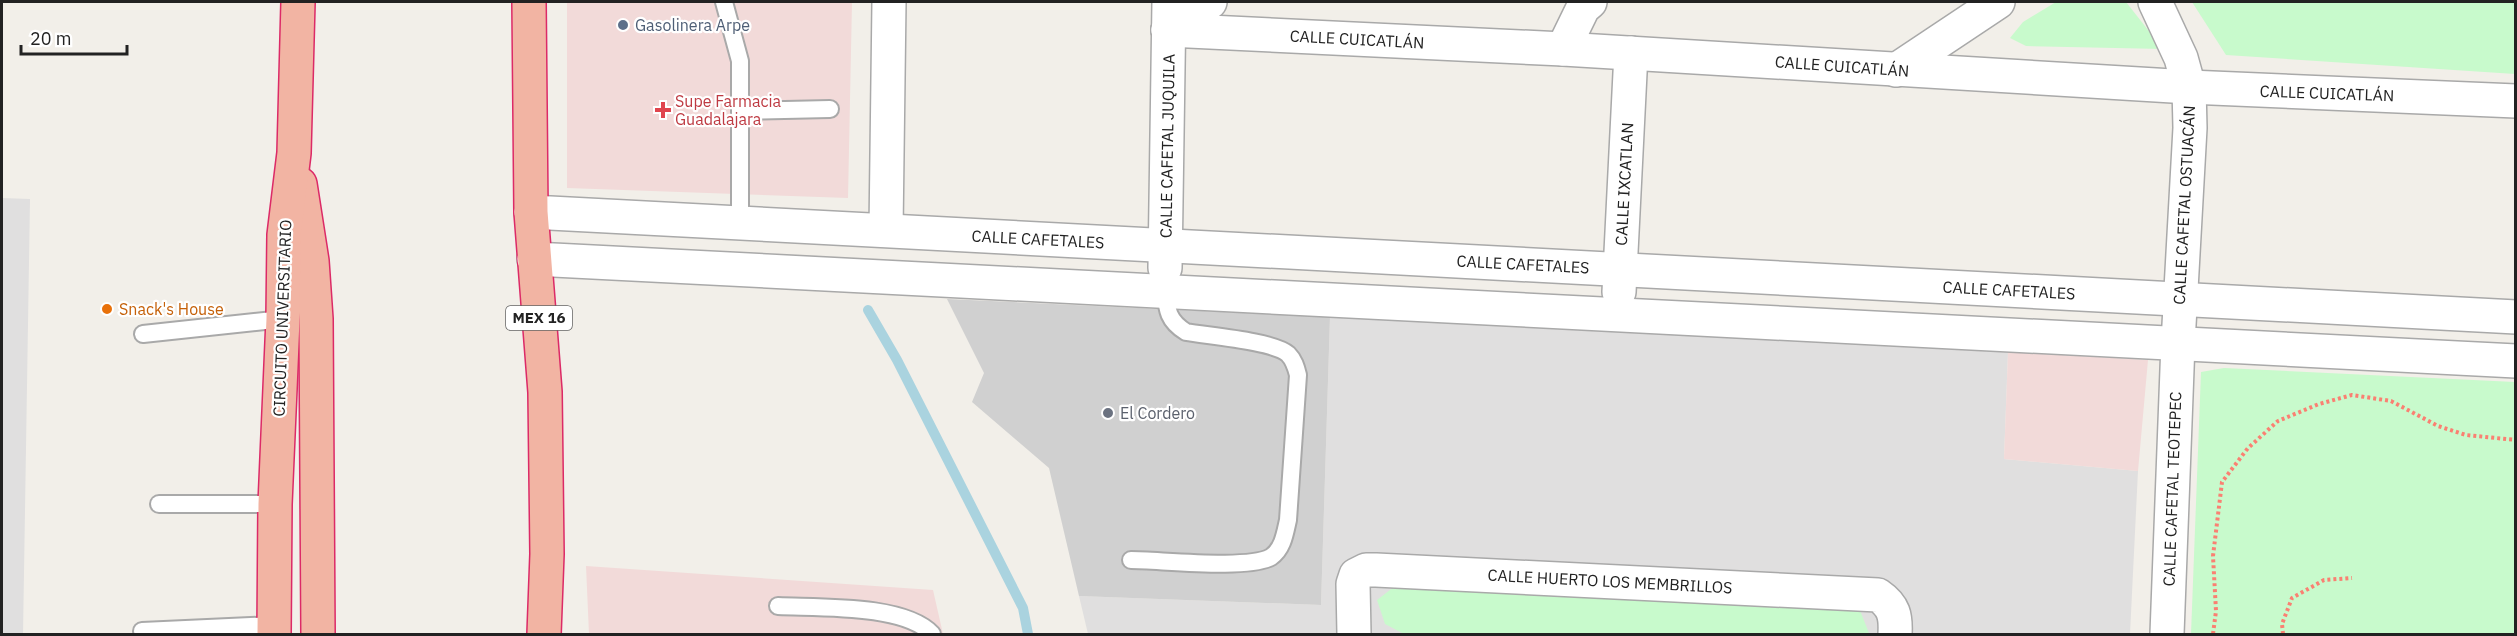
<svg xmlns="http://www.w3.org/2000/svg" width="2517" height="636" viewBox="0 0 2517 636" font-family="'IBM Plex Sans',sans-serif">
<style>
.residential{fill:#e0dfdf}
.commercial{fill:#f2dad9}
.religious{fill:#d0d0d0}
.park{fill:#c8facc}
.lines{fill:none;stroke-linecap:round;stroke-linejoin:round}
.stream{stroke:#aad3df;stroke-width:10}
.service-casing{stroke:#a9a9a9;stroke-width:20}
.minor-casing{stroke:#a9a9a9;stroke-width:36}
.trunk-casing{stroke:#dc2a67;stroke-width:36}
.path{stroke:#fa8072;stroke-width:4;stroke-dasharray:3 3;stroke-linecap:butt}
.service{stroke:#fff;stroke-width:16}
.minor{stroke:#fff;stroke-width:33}
.trunk{stroke:#f2b4a3;stroke-width:33}
.service-dot{fill:#5c6f8a;stroke:#fff;stroke-width:2}
.health-dot{fill:#e0444e;stroke:#fff;stroke-width:2}
.food-dot{fill:#e8710a;stroke:#fff;stroke-width:2}
.worship-dot{fill:#6b7280;stroke:#fff;stroke-width:2}
.labels{text-anchor:middle;stroke-width:4.5;stroke-linejoin:round;paint-order:stroke}
.shield{fill:#fff;stroke:#646464;stroke-width:1.5}
.shield-label{font-size:15px;font-weight:bold;fill:#222}
.service-label{font-size:16px;fill:#4e5e75;stroke:#fff;text-anchor:start}
.street-label{font-size:16px;fill:#222;stroke:#fff}
.health-label{font-size:16px;fill:#be3a42;stroke:#fff;text-anchor:start}
.food-label{font-size:16px;fill:#c56008;stroke:#fff;text-anchor:start}
.worship-label{font-size:16px;fill:#5b616d;stroke:#fff;text-anchor:start}
</style>
<rect width="100%" height="100%" fill="#f2efe9"/>
<!-- residential -->
<g class="residential">
<path d="M2,198L30,199L23,634H2Z"/>
<path d="M1330,317L2008,352L2004,459L2138,471L2130,634H1088L1079,596L1321,605Z"/>
</g>
<!-- commercial -->
<g class="commercial">
<path d="M567,2H852L848,198L567,188Z"/>
<path d="M2008,352L2148,360L2138,471L2004,459Z"/>
<path d="M586,566L933,590L943,634H589Z"/>
</g>
<!-- religious -->
<path class="religious" d="M947,299L1330,317L1321,605L1079,596L1049,468L972,402L984,373Z"/>
<!-- park -->
<g class="park">
<path d="M2056,2H2126L2163,49L2026,46L2010,38L2023,22Z"/>
<path d="M2192,2H2515V74L2226,55Z"/>
<path d="M2224,368L2515,382V634H2191L2201,372Z"/>
<path d="M1399,583L1859,608L1869,633L1404,634L1385,624L1377,600Z"/>
</g>
<g class="lines">
<!-- stream -->
<path class="stream" d="M868,310L897,360L1023,608L1028,634"/>
<!-- service casing -->
<g class="service-casing">
<g id="service">
<path d="M724,2L740,61V223"/>
<path d="M741,111L830,109"/>
<path d="M143,334L283,319"/>
<path d="M159,504H275"/>
<path d="M1131,560C1160,560 1249,570 1271,557C1283,549 1285,533 1288,520L1298,375C1296,367 1294,360 1288,354C1273,341 1208,336 1186,332C1168,321 1167,310 1165,291"/>
<path d="M778,606C819,608 904,604 932,634"/>
<path d="M142,631L274,625"/>
</g>
</g>
<!-- minor casing -->
<g class="minor-casing">
<g id="minor">
<path d="M2155,2L2181,58L2189,87L2190,128L2178,343L2167,634"/>
<path d="M1168,30L1563,49L2189,87L2516,101"/>
<path d="M1168,30L1210,2"/>
<path d="M1563,49L1583,8L1590,2"/>
<path d="M1896,70L1998,2"/>
<path d="M531,212L2516,317"/>
<path d="M886,230L889,2"/>
<path d="M534,259L2516,361"/>
<path d="M1165,268L1169,2"/>
<path d="M1619,292L1631,53"/>
<path d="M1354,634L1353,584L1356,575L1366,570H1376L1878,595C1894,606 1896,616 1895,634"/>
</g>
</g>
<!-- trunk casing -->
<g class="trunk-casing">
<g id="trunk">
<path d="M529,2L531,212L545,392L547,554L544,634"/>
<path d="M300,184L312,261L316,319L318,634"/>
<path d="M274,634L275,504L283,319L284,235L294,153L298,2"/>
</g>
</g>
<!-- path -->
<g class="path">
<path d="M2213,634L2216,611L2213,556L2222,482L2248,448L2278,421L2319,404L2352,395L2391,401L2438,426L2466,435L2516,440"/>
<path d="M2283,634L2282,624L2292,598L2324,580L2352,578"/>
</g>
<!-- service -->
<use href="#service" class="service"/>
<!-- minor -->
<use href="#minor" class="minor"/>
<!-- trunk -->
<use href="#trunk" class="trunk"/>
</g>
<!-- markers -->
<circle class="service-dot" cx="623" cy="25" r="6"/>
<path class="health-dot" d="M660 101h6v6h6v6h-6v6h-6v-6h-6v-6h6z"/>
<circle class="food-dot" cx="107" cy="309" r="6"/>
<circle class="worship-dot" cx="1108" cy="413" r="6"/>
<g class="labels">
<!-- shield labels -->
<rect class="shield" x="506" y="306" width="66" height="24" rx="4.5"/>
<g class="shield-label">
<text x="539" y="323">MEX 16</text>
</g>
<!-- service labels -->
<g class="service-label">
<text x="635" y="31">Gasolinera Arpe</text>
</g>
<!-- street labels -->
<g class="street-label">
<text transform="translate(1357 39) rotate(3)" y="6">CALLE CUICATLÁN</text>
<text transform="translate(1842 66) rotate(4)" y="6">CALLE CUICATLÁN</text>
<text transform="translate(2327 93) rotate(2)" y="6">CALLE CUICATLÁN</text>
<text transform="translate(1167 146) rotate(-89)" y="6">CALLE CAFETAL JUQUILA</text>
<text transform="translate(1624 184) rotate(-87)" y="6">CALLE IXCATLAN</text>
<text transform="translate(2184 205) rotate(-87)" y="6">CALLE CAFETAL OSTUACÁN</text>
<text transform="translate(1038 239) rotate(3)" y="6">CALLE CAFETALES</text>
<text transform="translate(1523 264) rotate(3)" y="6">CALLE CAFETALES</text>
<text transform="translate(2009 290) rotate(3)" y="6">CALLE CAFETALES</text>
<text transform="translate(282 318) rotate(-88)" y="6">CIRCUITO UNIVERSITARIO</text>
<text transform="translate(2172 489) rotate(-88)" y="6">CALLE CAFETAL TEOTEPEC</text>
<text transform="translate(1610 581) rotate(3)" y="6">CALLE HUERTO LOS MEMBRILLOS</text>
</g>
<!-- health labels -->
<g class="health-label">
<text x="675" y="107">Supe Farmacia<tspan x="675" dy="18">Guadalajara</tspan></text>
</g>
<!-- food labels -->
<g class="food-label">
<text x="119" y="315">Snack's House</text>
</g>
<!-- worship labels -->
<g class="worship-label">
<text x="1120" y="419">El Cordero</text>
</g>
</g>
<!-- border -->
<rect width="2517" height="636" fill="none" stroke="#222222" stroke-width="6"/>
<!-- scale -->
<path d="M21 45v9h106v-9" fill="none" stroke="#222222" stroke-width="3"/>
<text x="30" y="45" font-size="18" fill="#222222" stroke="#ffffff" stroke-width="4.5" paint-order="stroke">20 m</text>
</svg>
